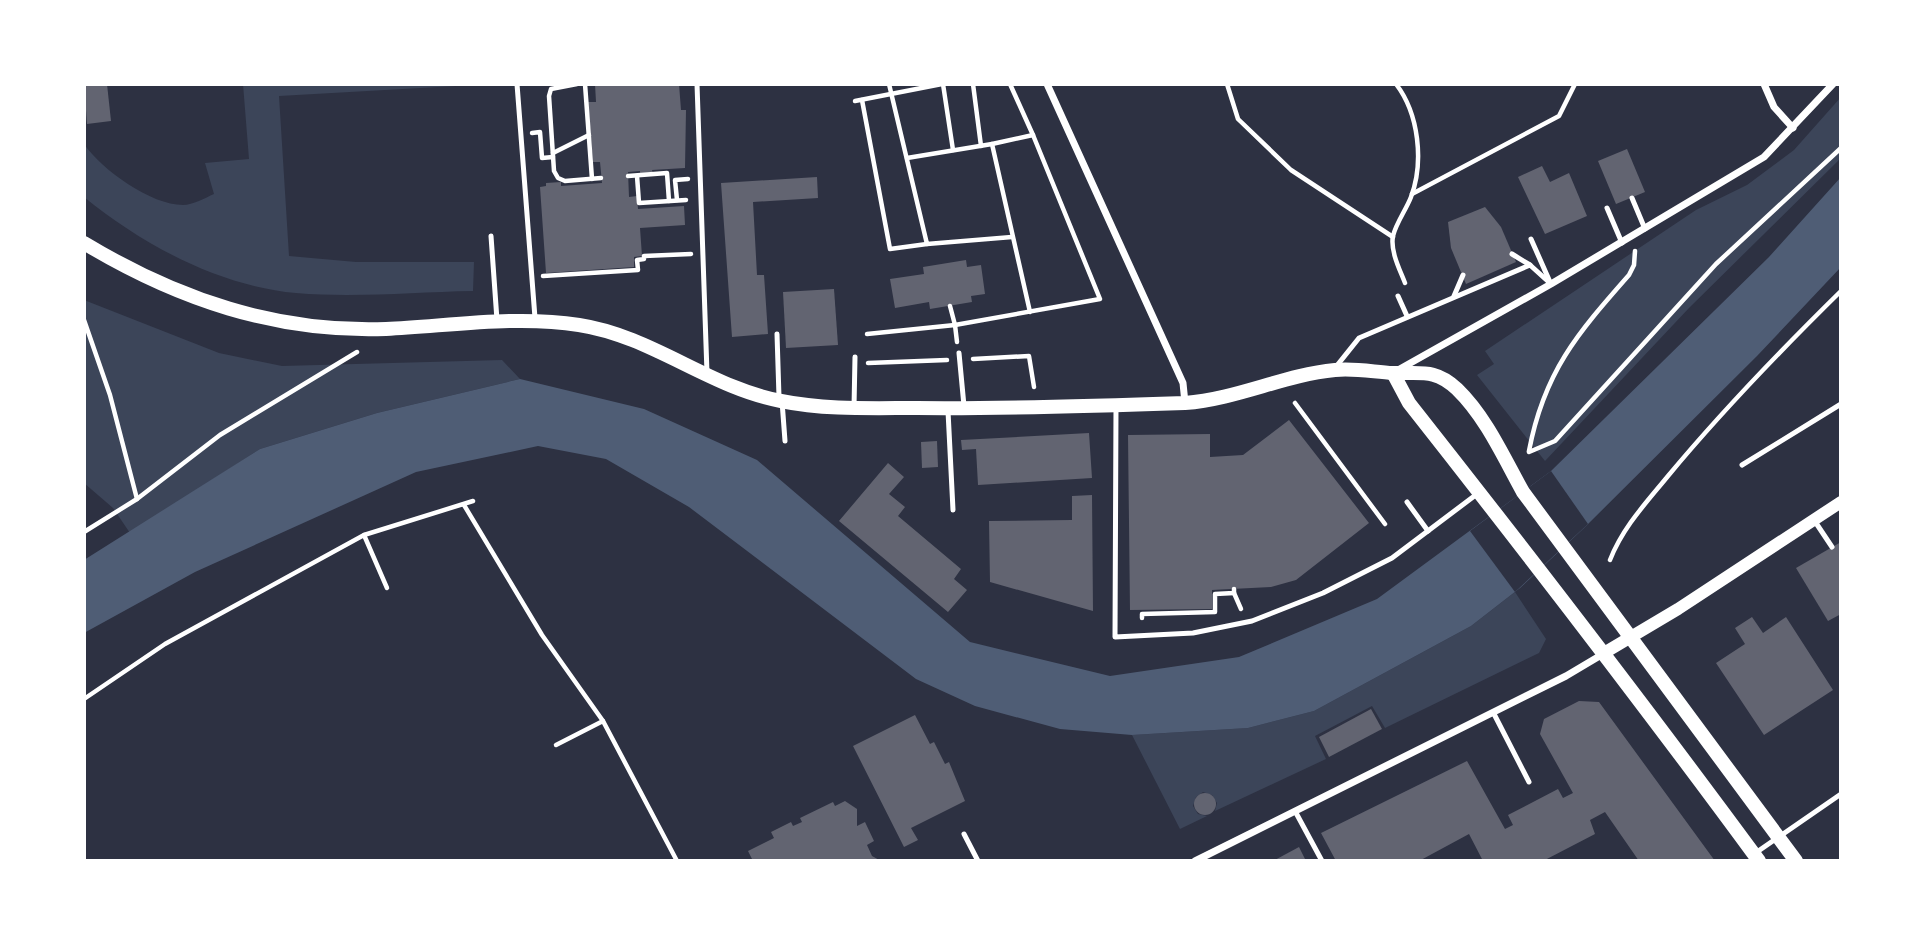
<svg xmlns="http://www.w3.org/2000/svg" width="1925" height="945" viewBox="0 0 1925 945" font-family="'Work Sans',sans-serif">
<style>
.green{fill:#3c4559}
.water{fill:#4f5d75}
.pier{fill:#2d3142}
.building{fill:#626471}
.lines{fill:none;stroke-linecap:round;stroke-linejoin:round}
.path{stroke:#fff;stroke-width:4.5}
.service{stroke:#fff;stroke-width:5}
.minor{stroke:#fff;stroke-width:7}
.tertiary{stroke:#fff;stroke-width:12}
.secondary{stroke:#fff;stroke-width:14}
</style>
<rect width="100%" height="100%" fill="#2d3142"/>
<!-- green -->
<g class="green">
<path d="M243,84H491L279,96L289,256L356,262H474L473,291C415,292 355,298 296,293C219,286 143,245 84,197V144C102,170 151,205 183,205C193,205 205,198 214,194L205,163L249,159Z"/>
<path d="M1841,97V158L1689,308L1545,461L1477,375L1494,364L1485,351L1696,210L1747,185L1794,150Z"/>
<path d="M84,300L219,353L282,366L502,360L520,379L377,413L260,449L130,533L113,508L84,483Z"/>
<path d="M1515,592L1546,639L1539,653L1385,728L1372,706L1315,736L1326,759L1215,811L1217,803L1212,795L1203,792L1196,797L1193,806L1198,814L1207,816L1180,829L1132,735L1248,728L1314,711L1471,626Z"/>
</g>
<!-- water -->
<path class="water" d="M1841,177V267L1757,356L1584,528L1520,588L1471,626L1314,711L1248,728L1132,735L1060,729L975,706L916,679L689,507L606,459L538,446L416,472L195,572L84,633V560L260,449L377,413L520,379L644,409L757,460L970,642L1110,676L1239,657L1377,599L1551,471L1769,257Z"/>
<!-- pier -->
<path class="pier" d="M1551,471L1588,524L1515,592L1470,531Z"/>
<!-- building -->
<g class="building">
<path d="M84,84H107L111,121L87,124Z"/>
<path d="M595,84H679L681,110H686L685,168L652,170L653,174H640V171L628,172L629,197L637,196L638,209L684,206L685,225L640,228L642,256L634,257V267L546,273L540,187L546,186V183L561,182V186L602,183L600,162H593L588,102H596Z"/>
<path d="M1627,149L1645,192L1616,204L1598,161Z"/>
<path d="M1542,166L1550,182L1569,173L1587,216L1545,234L1518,177Z"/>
<path d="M817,177L818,198L753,202L757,275H764L768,334L732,337L721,183Z"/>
<path d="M1485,207L1501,227L1516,262L1466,284L1451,248L1448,222Z"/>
<path d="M966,260L967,267L981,265L985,294L971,296L972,302L930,309L929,302L895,308L890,279L924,274L923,267Z"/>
<path d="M834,289L838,345L786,348L783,292Z"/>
<path d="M1289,420L1369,523L1296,580L1271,587L1212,590V609L1130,610L1128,435L1210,434V457L1243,455Z"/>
<path d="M1089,433L1092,478L978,485L976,449L962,450L961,440Z"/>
<path d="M937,441L938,467L922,468L921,442Z"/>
<path d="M888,463L904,477L889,494L905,507L898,516L961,569L954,579L967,590L948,612L839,521Z"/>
<path d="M1092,495L1093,611L990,582L989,521L1072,520V496Z"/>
<path d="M1841,542V614L1828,621L1796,568Z"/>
<path d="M1752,617L1763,633L1786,617L1833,690L1764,735L1716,663L1745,644L1735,628Z"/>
<path d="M1579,701L1599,702L1715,861H1639L1605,812L1590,820L1595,834L1543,861H1483L1469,834L1419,861H1336L1321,833L1467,761L1505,829L1513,825L1508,815L1558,789L1563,798L1573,793L1540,734L1544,719Z"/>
<path d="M1371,709L1382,729L1329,757L1319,737Z"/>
<path d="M915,715L930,744L934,742L945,764L949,762L965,801L911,828L918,840L904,847L853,746Z"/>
<circle cx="1205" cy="804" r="11"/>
<path d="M845,801L857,809V826L865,822L874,841L867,845L872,856L881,861H753L748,851L774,838L771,832L791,822L793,826L802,822L800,818L833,802L835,806Z"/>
<path d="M1299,847L1306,861H1273Z"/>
</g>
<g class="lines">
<!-- path -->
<g class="path">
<path d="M577,84L551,89L549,96L554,171L558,178L565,181L601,178"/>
<path d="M585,84L592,179"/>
<path d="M889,84L927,244L1012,237"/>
<path d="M943,84L953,150"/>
<path d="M973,84L981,146"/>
<path d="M1010,84L1033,135"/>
<path d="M1227,84L1238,119L1291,170L1393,237"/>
<path d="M1396,84C1419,114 1424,162 1411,197C1406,210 1396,223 1393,236C1390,251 1400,270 1405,283"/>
<path d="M862,100L890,249L927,244"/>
<path d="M855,101L942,84"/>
<path d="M532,133L540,132L542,158L553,157"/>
<path d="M553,153L589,135"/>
<path d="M907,158L992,144"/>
<path d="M628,176L667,173L669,201"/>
<path d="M637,176L639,203L686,200"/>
<path d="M1412,194L1559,116L1575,84"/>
<path d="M677,200L675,180L688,179"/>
<path d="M543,276L638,270L637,260L644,259V256L691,254"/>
<path d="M950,306L955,325L1100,299L1033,135L992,144L1030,312"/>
<path d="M84,320L110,395L137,499"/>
<path d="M867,334L955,325L957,342"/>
<path d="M973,359L1029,356L1034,387"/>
<path d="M868,363L947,360"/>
<path d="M1295,403L1385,524"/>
<path d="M1529,451C1544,372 1577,334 1629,275L1634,265L1635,251"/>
<path d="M1529,452L1555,441L1716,264L1841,148"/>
<path d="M464,505L542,635L603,721L677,861"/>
<path d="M84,532L137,499L220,435L357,352"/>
<path d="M364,535L387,588"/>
<path d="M1610,560C1623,527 1646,503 1668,476C1722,411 1781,350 1841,291"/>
<path d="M1234,593L1241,609"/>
<path d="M1142,618V614L1215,612V594L1234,593V589"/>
<path d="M84,699L165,644L364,535L473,501"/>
<path d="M556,745L603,721"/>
</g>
<!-- service -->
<g class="service">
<path d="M517,84L535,318"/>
<path d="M697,84L707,373"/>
<path d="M1632,198L1645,229"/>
<path d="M1607,208L1622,243"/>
<path d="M491,236L497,320"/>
<path d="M1531,239L1550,282"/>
<path d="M1512,254L1530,265"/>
<path d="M1398,296L1407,316"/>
<path d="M1454,296L1463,275"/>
<path d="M777,334L779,397"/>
<path d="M959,353L964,406"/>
<path d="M1335,368L1359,338L1530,265L1551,284"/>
<path d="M782,401L785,441"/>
<path d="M854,407L855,357"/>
<path d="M1116,407L1115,637L1193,633L1252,621L1323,593L1392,558L1477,494"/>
<path d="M948,411L953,510"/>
<path d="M1742,465L1841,404"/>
<path d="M1407,502L1428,531"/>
<path d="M1814,520L1832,547"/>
<path d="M1493,712L1529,782"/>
<path d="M1295,811L1322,861"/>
<path d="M964,834L978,861"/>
<path d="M1754,854L1841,794"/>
</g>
<!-- minor -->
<g class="minor">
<path d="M1047,84L1183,383L1185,403"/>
<path d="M1764,84L1774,107L1793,128"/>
<path d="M1398,370L1551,284L1764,157L1833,84"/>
<path d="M1195,861L1566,676L1603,654"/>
</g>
<!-- tertiary -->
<path class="tertiary" d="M1604,653L1678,609L1841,502"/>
<!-- secondary -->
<g class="secondary">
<path d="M84,243C177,299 276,333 386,329C449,326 517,315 579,325C652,336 710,388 781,401C825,410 872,408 917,408C1006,409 1096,406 1185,403C1237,399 1284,375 1335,370C1355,368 1374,372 1393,373C1420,374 1435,368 1457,389C1486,417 1504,458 1523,492L1796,861"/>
<path d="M1393,373L1409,403C1528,554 1645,706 1759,861"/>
</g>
</g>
<!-- border -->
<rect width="1925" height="945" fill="none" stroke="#ffffff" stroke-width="172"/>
</svg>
